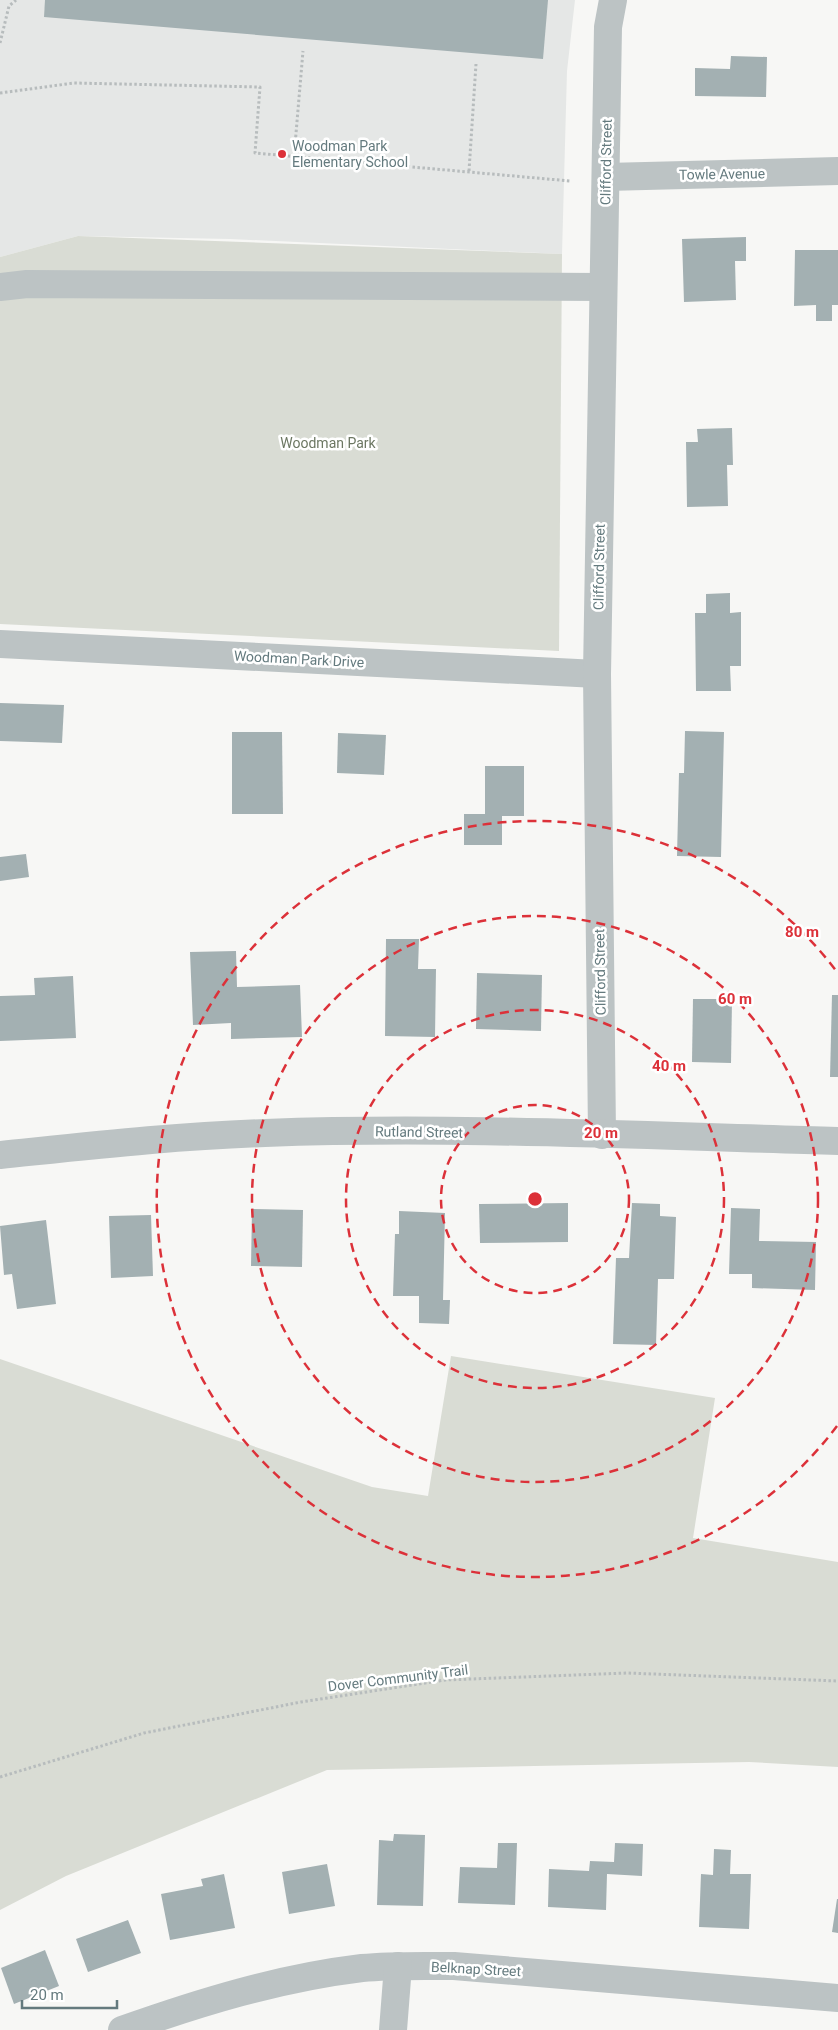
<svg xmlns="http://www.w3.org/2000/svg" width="838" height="2030" viewBox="0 0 838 2030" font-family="Roboto,sans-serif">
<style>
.built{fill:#e5e7e6}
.green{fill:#d9dcd4}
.building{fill:#a3b0b2}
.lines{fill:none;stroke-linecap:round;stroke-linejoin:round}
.path{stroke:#b7bcbd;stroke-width:3;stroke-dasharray:2.5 2.5;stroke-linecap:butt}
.minor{stroke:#bcc3c4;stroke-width:28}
.ring{fill:none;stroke:#dc3139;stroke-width:2.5;stroke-dasharray:9 6}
.poi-dot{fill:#dc3139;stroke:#fff;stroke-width:2}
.labels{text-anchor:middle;stroke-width:5;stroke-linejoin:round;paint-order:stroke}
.poi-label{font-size:14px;fill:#647a7e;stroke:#fff;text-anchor:start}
.street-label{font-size:14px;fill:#647a7e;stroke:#fff}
.park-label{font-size:14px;fill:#6c7762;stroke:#fff}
.centre{fill:#dc3139;stroke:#fff;stroke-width:2.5}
.ring-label{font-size:15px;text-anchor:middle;font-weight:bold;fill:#dc3139;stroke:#fff;stroke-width:5;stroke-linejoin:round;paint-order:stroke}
</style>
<rect width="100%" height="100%" fill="#f7f7f5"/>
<!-- built -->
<path class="built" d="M0,0H575L567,71L562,254L230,239L78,236L0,257Z"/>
<!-- green -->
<g class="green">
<path d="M78,236L562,254L559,651L0,624V257Z"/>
<path d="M451,1356L715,1398L693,1538L838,1562V1767L749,1762L327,1770L66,1876L0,1910V1359L372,1487L428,1496Z"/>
</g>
<!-- building -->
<g class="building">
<path d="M45,0H548L543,59L44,17Z"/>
<path d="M731,56L767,57L766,97L695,96V68L730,69Z"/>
<path d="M746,237V261H735L736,300L684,302L682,239Z"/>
<path d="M795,250H838V305H832V321H816V305L794,306Z"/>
<path d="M732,428L733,465H727L728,506L687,507L686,442H698L697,429Z"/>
<path d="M730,593V613L741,612V666H730L731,691H696L695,613H706V594Z"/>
<path d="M0,703L64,705L62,743L0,741Z"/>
<path d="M685,731L724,732L721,857L677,856L679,773H684Z"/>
<path d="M232,732H282L283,814H232Z"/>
<path d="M338,733L386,735L384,775L337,773Z"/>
<path d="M485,766H524V816H502V845H464V814H485Z"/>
<path d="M26,854L29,877L0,881V857Z"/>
<path d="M386,939H419L418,969H436L435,1037L385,1036Z"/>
<path d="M236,951L237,987L300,985L302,1037L231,1039V1023L193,1025L190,952Z"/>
<path d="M477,973L542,975L541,1031L476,1029Z"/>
<path d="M73,976L76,1038L0,1041V996L35,995L34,978Z"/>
<path d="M832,995H838V1077H830Z"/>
<path d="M693,999H732L731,1063L692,1062Z"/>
<path d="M568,1203V1242L480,1243L479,1204Z"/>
<path d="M632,1203L660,1204V1216L676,1217L674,1279H658L656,1345L613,1344L616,1258H629Z"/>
<path d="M731,1208L760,1209L759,1241L816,1242L815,1290L752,1288V1274H729Z"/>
<path d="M252,1209L303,1210L302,1267L251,1266Z"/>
<path d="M399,1211L445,1213L443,1300H450L449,1324L419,1323V1296H393L395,1234H399Z"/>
<path d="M151,1215L153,1276L111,1278L109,1216Z"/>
<path d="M46,1220L56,1304L17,1309L12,1274L4,1275L0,1226Z"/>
<path d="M394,1834L425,1835L423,1906L377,1905L379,1840L393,1841Z"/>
<path d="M498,1843H517L515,1905L458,1903L460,1867L497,1868Z"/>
<path d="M615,1843L643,1844L642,1876L607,1874L606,1910L548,1907L549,1869L589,1871L590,1861L614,1862Z"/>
<path d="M714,1849L731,1850L730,1874H751L749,1929L699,1927L701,1874L713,1875Z"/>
<path d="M327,1864L335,1906L289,1914L282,1872Z"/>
<path d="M224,1874L235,1928L170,1940L161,1894L203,1886L201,1879Z"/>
<path d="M837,1899H838V1933L832,1932Z"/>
<path d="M128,1920L141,1953L88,1972L76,1939Z"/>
<path d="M45,1950L59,1986L14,2004L1,1968Z"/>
</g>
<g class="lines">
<!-- path -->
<g class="path">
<path d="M0,43L9,6L16,0"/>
<path d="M0,93L74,83L260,87L255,153L570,181"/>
<path d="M294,157L303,51"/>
<path d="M469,171L476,64"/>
<path d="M0,1777L144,1733L301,1702L445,1680L627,1673L838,1681"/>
</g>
<!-- minor -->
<g class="minor">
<path d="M606,177L838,171"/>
<path d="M0,287L27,284L603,287"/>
<path d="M0,644L597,674"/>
<path d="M602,1135L597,674L608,27L613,0"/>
<path d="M0,1155C88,1146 176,1136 265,1133C455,1126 647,1136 838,1141"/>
<path d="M122,2030C201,2002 279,1978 362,1968C393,1965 424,1966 454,1966L838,1998"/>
<path d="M393,2030L398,1966"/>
</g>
</g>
<!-- distance rings -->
<g class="ring">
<circle cx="535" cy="1199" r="94"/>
<circle cx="535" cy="1199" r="189"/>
<circle cx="535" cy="1199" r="283"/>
<path d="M837 1426A378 378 0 1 1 837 972"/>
</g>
<!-- markers -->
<circle class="poi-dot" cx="282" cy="154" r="5"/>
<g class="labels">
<!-- poi labels -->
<g class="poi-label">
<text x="292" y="151">Woodman Park<tspan x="292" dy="16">Elementary School</tspan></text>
</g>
<!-- street labels -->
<g class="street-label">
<text transform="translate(606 162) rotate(-89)" y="5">Clifford Street</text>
<text transform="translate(722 174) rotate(-1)" y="5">Towle Avenue</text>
<text transform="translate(599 567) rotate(-89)" y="5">Clifford Street</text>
<text transform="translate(299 659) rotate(3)" y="5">Woodman Park Drive</text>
<text transform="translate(600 972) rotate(-91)" y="5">Clifford Street</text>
<text transform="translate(419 1132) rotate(1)" y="5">Rutland Street</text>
<text transform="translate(398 1678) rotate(-7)" y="5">Dover Community Trail</text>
<text transform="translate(476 1969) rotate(3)" y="5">Belknap Street</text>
</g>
<!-- park labels -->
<g class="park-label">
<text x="328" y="448">Woodman Park</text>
</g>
</g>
<circle cx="535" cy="1199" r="8" class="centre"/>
<g class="ring-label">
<text x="802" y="937">80 m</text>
<text x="735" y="1004">60 m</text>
<text x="669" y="1071">40 m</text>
<text x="601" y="1138">20 m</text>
</g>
<!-- scale -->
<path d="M22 2000v8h95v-8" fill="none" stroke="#647a7e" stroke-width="2.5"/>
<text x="30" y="2000" font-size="15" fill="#647a7e" stroke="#ffffff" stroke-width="4" paint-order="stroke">20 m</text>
</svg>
